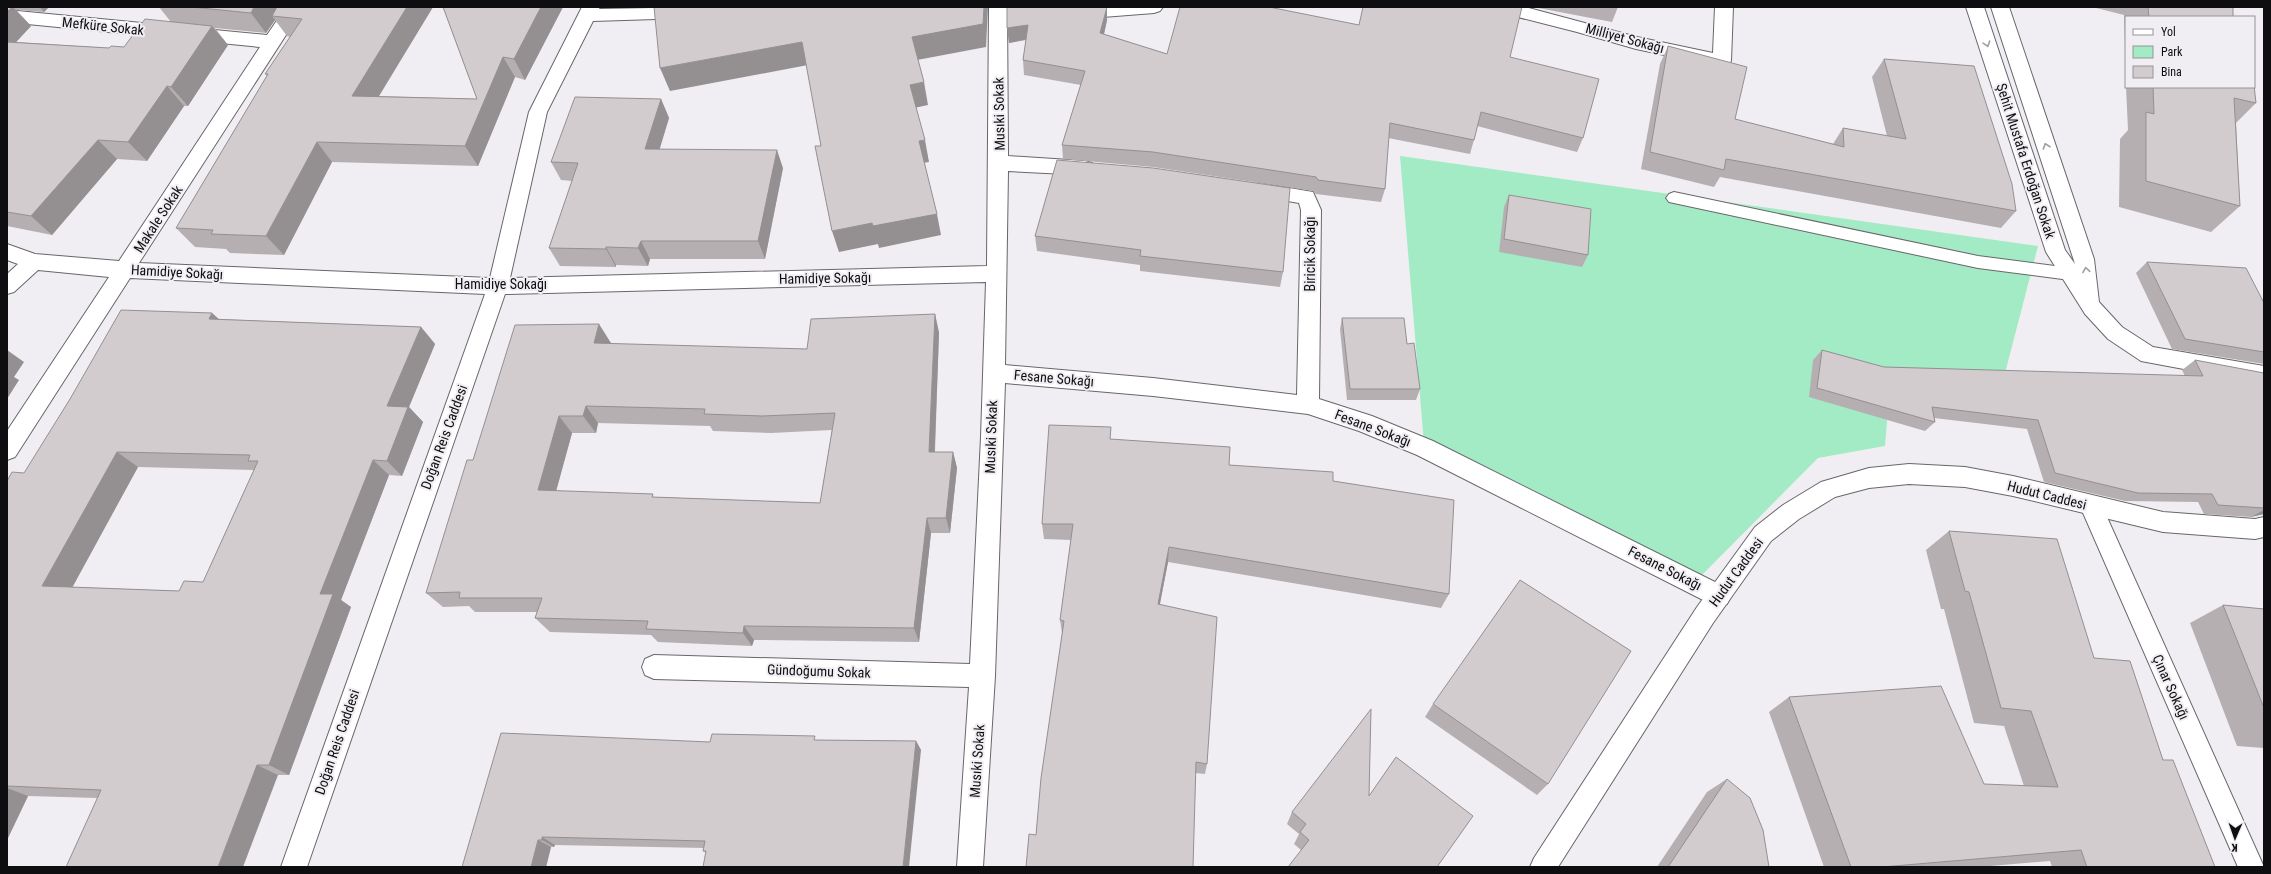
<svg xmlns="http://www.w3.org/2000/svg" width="2271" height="874" viewBox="0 0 2271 874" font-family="'Roboto Condensed',sans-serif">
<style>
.green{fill:#a2ebc4}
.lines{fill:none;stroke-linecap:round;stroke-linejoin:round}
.service-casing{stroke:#69666b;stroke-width:2}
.minor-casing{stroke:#69666b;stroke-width:2}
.tertiary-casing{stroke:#69666b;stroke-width:2}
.service{fill:#fff;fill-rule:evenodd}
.minor{fill:#fff;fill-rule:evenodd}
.tertiary{fill:#fff;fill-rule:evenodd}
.wall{fill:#b5afb2;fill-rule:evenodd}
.shaded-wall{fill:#948f91}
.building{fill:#d3cccf;stroke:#948f91;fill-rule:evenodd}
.oneway{stroke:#9f9e9f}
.labels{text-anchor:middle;stroke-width:4;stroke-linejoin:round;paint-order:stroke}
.street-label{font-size:14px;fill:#0e0d0f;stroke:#f1eef3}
</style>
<rect width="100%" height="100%" fill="#f1eef3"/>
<!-- green -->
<path class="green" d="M1400,156L2038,246L2004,377L1891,373L1885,446L1818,458L1700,577L1425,456Z"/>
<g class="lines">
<!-- service casing -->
<g class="service-casing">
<path id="service" d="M1674,192L1978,256L2070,268L2076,270L2078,274L2076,278L2070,280L1978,268L1669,202L1666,198L1669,194Z"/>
</g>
<!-- minor casing -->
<g class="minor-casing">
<g id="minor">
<path d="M286,7H304L139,263L490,278L529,112L582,7H600L599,9L706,7L703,11L656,19L593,21L547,112L510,278L987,266L989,7H1007L1008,156L1085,161L1092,163L1095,168L1092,173L1085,175L1008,171L1005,365L1153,378L1297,395L1301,210L1299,203L1253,195L1250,190L1253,185L1260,183L1313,192L1321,210L1319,399L1372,416L1433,441L1727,588L1731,596L1727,604L1719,607L1711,604L1417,455L1359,431L1308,414L1153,396L1005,383L995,676L983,867H957L969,687L654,679L645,675L642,667L645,659L654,655L970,664L981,437L986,282L505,294L307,867H281L485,294L130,278L15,457L7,460V431L109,277L38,270L14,292L7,294V274L18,264L7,260V244L35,254L119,261L260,47L7,22V10L267,35Z"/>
<path d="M1078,7H1163L1160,11L1154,13L1077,19L1071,17L1068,13L1071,9Z"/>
<path d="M1491,7H1525L1637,37L1713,53L1715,7H1733L1731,61L1728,65L1722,67L1636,49L1577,32L1494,11Z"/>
<path d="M1966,7H1984L2065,250L2075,264L1991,7H2009L2094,259L2099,302L2122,327L2153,347L2264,366V384L2141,361L2108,339L2085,314L2046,252Z"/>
<path d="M2091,496L2099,499L2102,506L2264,867H2238L2080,506L2083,499Z"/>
</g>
</g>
<!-- tertiary casing -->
<g class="tertiary-casing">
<path id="tertiary" d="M1909,464L1965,467L2013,476L2163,512L2255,519L2264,517V537L2255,539L2163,532L2013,496L1965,487L1909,484L1869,488L1835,497L1799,519L1771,541L1713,623L1558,867H1530L1534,858L1697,607L1755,527L1783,505L1821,482L1869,468Z"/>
</g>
<!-- service -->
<use href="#service" class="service"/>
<!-- minor -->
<use href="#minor" class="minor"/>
<!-- tertiary -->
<use href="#tertiary" class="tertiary"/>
</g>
<!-- wall -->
<g class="wall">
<path d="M7,7H49L44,12L16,10L31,26L16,42L109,48L124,47L171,22L159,7H433L378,96L477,99L443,7H563L525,80L515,77L478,166L332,162L284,255L230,253L226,249L195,247L176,228L267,76L265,74L290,37L287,36L275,20L266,33L215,28L228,45L188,106H184L147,161L117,159L52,235L7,226Z"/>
<path d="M1007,7H1107V20L1104,34L1167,54L1510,57L1583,138L1577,152L1477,126L1474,140L1470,154L1388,138L1385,189L1381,202L1316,194L1313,191L1153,167L1063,159L1062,145L1081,85L1024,75L1023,60L1026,40L1009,43Z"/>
<path d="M1533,7H1618L1612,22Z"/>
<path d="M2092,7H2233V17H2126V77L2124,15Z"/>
<path d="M1668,46L1735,119L1833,144L1843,128L1887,136L1872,77L1884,59L2016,211L2001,228L1720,177L1714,187L1641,169L1660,64Z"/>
<path d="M2126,87H2254L2256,103L2236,123L2240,206L2211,232L2119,207L2120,139L2128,130Z"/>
<path d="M661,99L669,118L659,149L783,168L765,259H650L648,266L616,265V267L560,266L549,248L572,181L561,180L551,162Z"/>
<path d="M1057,160L1283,272L1280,287L1140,271V265L1037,251L1035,236Z"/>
<path d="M1509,195L1588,255L1582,267L1499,252L1504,207Z"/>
<path d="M2147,262L2264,303V364L2172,349L2136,273Z"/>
<path d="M212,313L219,319L421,327L435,344L409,407L423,422L402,476L389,475L341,600L351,607L289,775H278L97,798L28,796L7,840V481L24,473ZM138,467L254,470L203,582L179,591L72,587Z"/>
<path d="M935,314L939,333L935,452H953L957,468L950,533H931L919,642L754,640L752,646L658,642L651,635L550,632L535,618L537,612H475L469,606L443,607L426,593L473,460L611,343V344L807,349ZM598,423L710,426L713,431L771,433L832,430L820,503L655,497L556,491L572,433H596Z"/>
<path d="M1342,318L1407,344L1420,389L1416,400H1347L1340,329Z"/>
<path d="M1822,350L1884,367L2185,376L2182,370L2195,360L2264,373V514L2251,517L2204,514L2198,502L2125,501L2044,482L2027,429L1934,418L1935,422L1925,431L1809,397L1813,360Z"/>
<path d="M1111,439L1229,465L1333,481L1449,594L1441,608L1168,562L1160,604L1207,764L1205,774L1195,773L1036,835L1062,633L1060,620L1071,540L1044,539L1042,524Z"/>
<path d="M1949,531L2094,658L2163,760L2215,867H2052L2050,861L1979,867H1824L1769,712L1789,697L1984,784L2024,786L2004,726L1974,723L1944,609H1941L1926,550Z"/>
<path d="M2223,605L2264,609V748L2237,746L2190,623Z"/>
<path d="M1433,704L1548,784L1537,795L1425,717Z"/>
<path d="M817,740L916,741L921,750L706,853L703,851L704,848L555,845L554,847H551L546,867H462L710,742Z"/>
<path d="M1727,779L1769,867H1657L1707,792Z"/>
<path d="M1369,796L1473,816L1301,850L1294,844L1299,834L1287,824L1292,812Z"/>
</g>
<!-- shaded-wall -->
<g class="shaded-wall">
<path d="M12,7H13L31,26L7,52V12Z"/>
<path d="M40,7H49L44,12Z"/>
<path d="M254,7H284L272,16L275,20L266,33L251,13Z"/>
<path d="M407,7H433L367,116L352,96Z"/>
<path d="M541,7H563L525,80L514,59Z"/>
<path d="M984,7H988L986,47L917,60L912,37Z"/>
<path d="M1107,7V20L1101,48L1100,33Z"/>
<path d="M1028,25L1029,39L1009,43L1007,28Z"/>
<path d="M212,26L228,45L188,106L171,87Z"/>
<path d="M802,42L808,65L670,91L660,68Z"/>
<path d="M503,57L515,77L478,166L465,146Z"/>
<path d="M924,82L928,105L914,108L910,85Z"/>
<path d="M167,86L184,106L147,161L128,142Z"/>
<path d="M661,99L669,118L654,168L645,149Z"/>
<path d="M98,140L117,159L52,235L31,216Z"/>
<path d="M925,140L929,162L923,163L919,141Z"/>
<path d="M317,142L332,162L284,255L266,236Z"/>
<path d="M777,150L783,168L765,259L758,241Z"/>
<path d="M937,214L941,235L879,248L878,244L839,252L832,231L872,223Z"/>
<path d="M641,241L650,259L648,266L638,248Z"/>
<path d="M606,247L616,265V267L606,249Z"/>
<path d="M212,313L229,329L209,319Z"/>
<path d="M935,314L939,333L934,468L929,452Z"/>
<path d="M599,324L611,343L606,361L594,343Z"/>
<path d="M421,327L435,344L409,407L423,422L402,476L387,461V406Z"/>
<path d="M7,350L24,362L14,377L19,380L7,399Z"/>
<path d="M586,406L598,423L596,433L583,416Z"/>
<path d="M559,416L572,433L552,506L538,490Z"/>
<path d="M117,452L138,467L66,599L42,586Z"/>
<path d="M953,452L957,468L950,533L946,518Z"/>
<path d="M373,460L389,475L341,600L351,607L289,775L269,765L320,594Z"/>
<path d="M2264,510V514L2251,517Z"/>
<path d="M927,518L931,533L919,642L914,628Z"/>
<path d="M1169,547L1168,562L1157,618L1158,604Z"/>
<path d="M744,626L754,640L752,646L743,633Z"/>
<path d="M916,741L921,750L909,867H903Z"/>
<path d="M257,765L278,775L243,867H218Z"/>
<path d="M7,788L28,796L7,840Z"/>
<path d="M542,837L555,845L554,847L542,840Z"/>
<path d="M538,840L551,847L546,867H531Z"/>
</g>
<!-- building -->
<g class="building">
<path d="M7,7H12L7,12Z"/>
<path d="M191,7H254L251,13Z"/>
<path d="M277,7H407L352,96L477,99L443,7H541L514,59L503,57L465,146L317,142L266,236L211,234L213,230L176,228L268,74H265L302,19L272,16Z"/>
<path d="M654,7H984L983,24L912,37L924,82L910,85L925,140L919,141L937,214L873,226L872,223L832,231L815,146H821L802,42L660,68Z"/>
<path d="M1007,7H1107L1100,33L1167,54L1180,7H1269L1359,25L1363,7H1522L1510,57L1599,79L1583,138L1481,112L1474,140L1390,123L1385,189L1318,180L1316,177L1153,152L1062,145L1085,71L1023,60L1028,25L1007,28Z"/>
<path d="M2148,7H2233V17H2149Z"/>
<path d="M145,19L212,26L171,87L167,86L128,142L98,140L31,216L7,212V42L109,48L111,46L124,47Z"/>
<path d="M1668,46L1747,67L1735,119L1844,147L1843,128L1906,139L1884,59L1974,66L2012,184L2016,211L1726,159L1724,170L1650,152Z"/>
<path d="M2254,85L2256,103L2234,98L2240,206L2146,181V112L2154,114L2153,87H2254Z"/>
<path d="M575,97L661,99L645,149L777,150L758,241H641L638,248L606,247V249L549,248L578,163L551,162Z"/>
<path d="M1057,160L1153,168L1290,188L1283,272L1140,256L1141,250L1035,236Z"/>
<path d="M1509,195L1591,209L1588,255L1504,239Z"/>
<path d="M2147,262L2246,268L2264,303V352L2185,339Z"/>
<path d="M121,310L212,313L209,319L421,327L387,406L408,407L387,461L373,460L320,594H333L269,765H257L218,867H66L101,790L7,786V481L12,472L24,473L70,399ZM117,452L250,455L248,461H258L203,582L184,581L179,591L42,586Z"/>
<path d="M935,314L929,452H953L946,518H927L914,628L744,626L743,633L646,629L648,621L535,618L542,598H459L460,592L426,593L467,460H473L515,325L599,324L594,343L807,349L811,319ZM586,406L705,409L704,414L762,416L835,413L820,503L652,497L653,494L538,490L559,416H583Z"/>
<path d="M1342,318H1404L1407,344L1414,343L1420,389H1350Z"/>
<path d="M1822,350L1884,367L2203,376L2195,360L2264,373V508L2218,505L2212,494L2138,493L2055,473L2038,420L1932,407L1935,422L1817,388Z"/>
<path d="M1049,425L1111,427L1110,439L1230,447L1229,465L1333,472V481L1454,500L1449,594L1169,547L1158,604L1217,617L1207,764L1196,762L1193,867H1026L1029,834L1036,835L1041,778L1064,621L1060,620L1073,524H1042Z"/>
<path d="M1949,531L2057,539L2094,658L2130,661L2163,760H2173L2215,867H2087L2081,850L1882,867H1851L1789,697L1941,686L1984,784L2058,787L2031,711L2001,708L1969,592L1965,591Z"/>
<path d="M1520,580L1631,651L1548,784L1433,704Z"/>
<path d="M2223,605L2264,609V708Z"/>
<path d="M1371,709L1369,796L1396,757L1473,816L1437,867H1288L1309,840L1300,832L1306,824L1292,812Z"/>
<path d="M501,733L710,742L712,734L815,736L814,740L916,741L903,867H703L706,851H703L705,841L542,837V840H538L531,867H462Z"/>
<path d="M1727,779L1750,798L1763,830L1769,867H1668Z"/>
</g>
<!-- one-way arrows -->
<defs><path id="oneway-chevron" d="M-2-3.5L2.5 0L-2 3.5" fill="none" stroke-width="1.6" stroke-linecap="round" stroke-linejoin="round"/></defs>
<g class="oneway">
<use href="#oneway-chevron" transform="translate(1987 44) rotate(72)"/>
<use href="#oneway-chevron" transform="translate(2046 146) rotate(-109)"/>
<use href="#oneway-chevron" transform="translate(2086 270) rotate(-99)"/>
</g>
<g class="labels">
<!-- street labels -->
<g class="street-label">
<text transform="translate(103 26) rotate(6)" y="5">Mefküre Sokak</text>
<text transform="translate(1625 38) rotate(15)" y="5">Milliyet Sokağı</text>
<text transform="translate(999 114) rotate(-91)" y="5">Musıki Sokak</text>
<text transform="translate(2026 161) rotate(72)" y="5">Şehit Mustafa Erdoğan Sokak</text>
<text transform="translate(158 219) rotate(-57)" y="5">Makale Sokak</text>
<text transform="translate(1310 254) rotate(-90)" y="5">Biricik Sokağı</text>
<text transform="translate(177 272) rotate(3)" y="5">Hamidiye Sokağı</text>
<text transform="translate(825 278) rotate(-1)" y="5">Hamidiye Sokağı</text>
<text x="501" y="289">Hamidiye Sokağı</text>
<text transform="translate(1054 378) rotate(5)" y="5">Fesane Sokağı</text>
<text transform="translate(1373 428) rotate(21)" y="5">Fesane Sokağı</text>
<text transform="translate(444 437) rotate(-70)" y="5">Doğan Reis Caddesi</text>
<text transform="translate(991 437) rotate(-88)" y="5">Musıki Sokak</text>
<text transform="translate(2047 495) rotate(14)" y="5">Hudut Caddesi</text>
<text transform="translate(1665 568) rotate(27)" y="5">Fesane Sokağı</text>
<text transform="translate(1736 572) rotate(-54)" y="5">Hudut Caddesi</text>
<text transform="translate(819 671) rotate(2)" y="5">Gündoğumu Sokak</text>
<text transform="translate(2171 687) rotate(66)" y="5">Çınar Sokağı</text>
<text transform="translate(337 742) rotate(-71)" y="5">Doğan Reis Caddesi</text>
<text transform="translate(977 761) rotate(-86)" y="5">Musıki Sokak</text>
</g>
</g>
<!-- border -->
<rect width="2271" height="874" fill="none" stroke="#0e0d0f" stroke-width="16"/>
<!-- legend -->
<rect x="2125" y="16" width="130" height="72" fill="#f1eef3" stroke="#969498"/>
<rect x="2133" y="29" width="20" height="6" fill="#ffffff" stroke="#969498"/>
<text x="2161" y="36" font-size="12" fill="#0e0d0f">Yol</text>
<rect x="2133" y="46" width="20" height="12" fill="#a2ebc4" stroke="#969498"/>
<text x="2161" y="56" font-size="12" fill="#0e0d0f">Park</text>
<rect x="2133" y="66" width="20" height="12" fill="#d3cccf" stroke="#969498"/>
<text x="2161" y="76" font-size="12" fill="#0e0d0f">Bina</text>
<!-- north arrow -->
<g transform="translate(2235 838) rotate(182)" stroke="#f1eef3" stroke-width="3" paint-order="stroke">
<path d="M0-3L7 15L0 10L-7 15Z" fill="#0e0d0f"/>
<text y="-6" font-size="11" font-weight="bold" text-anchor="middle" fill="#0e0d0f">K</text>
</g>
</svg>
